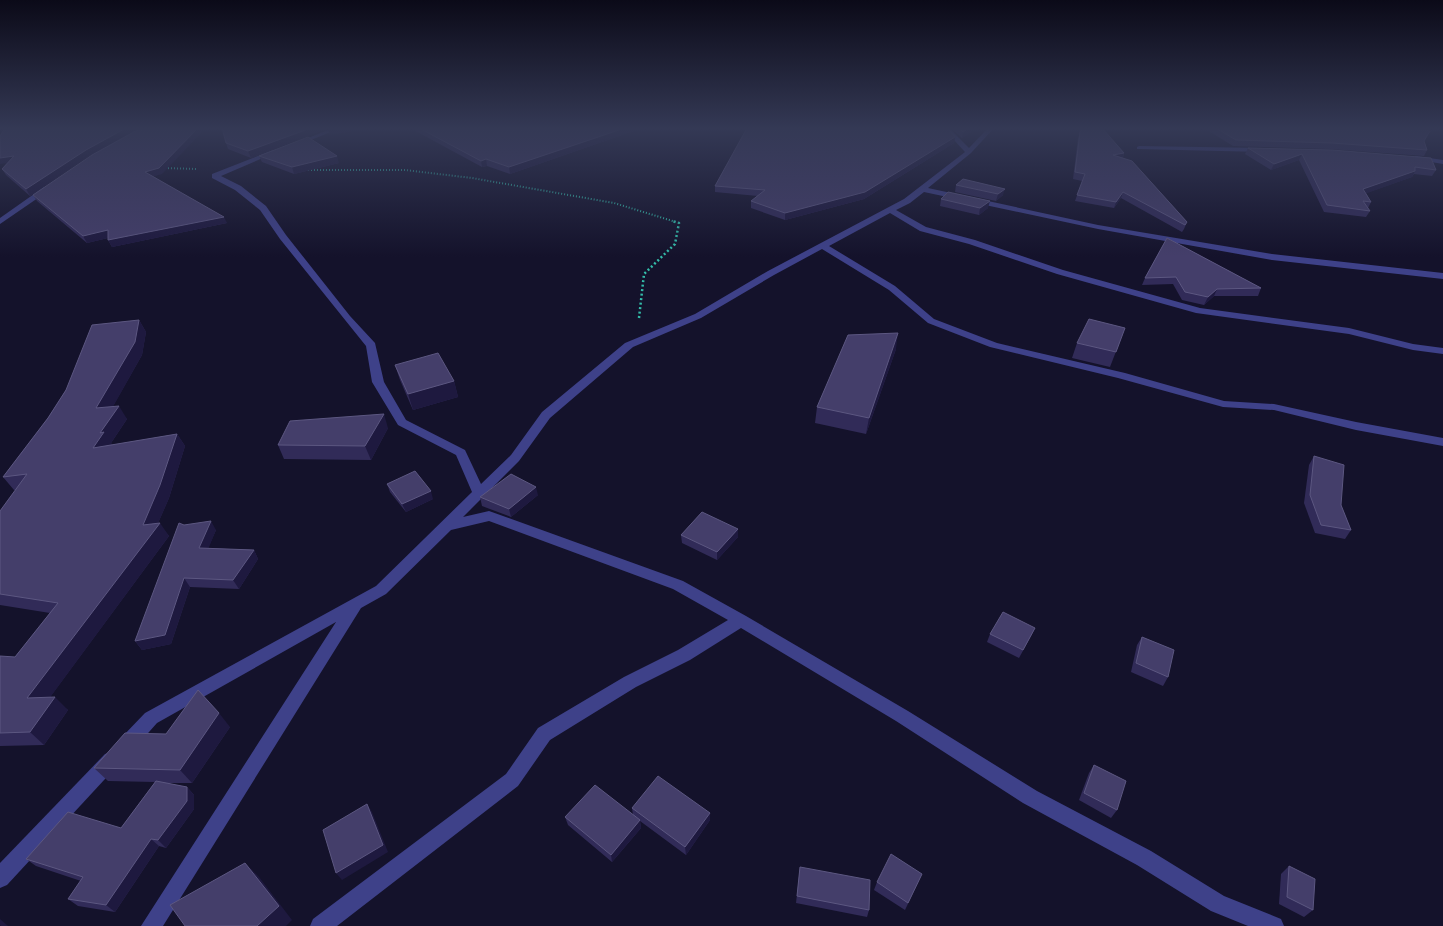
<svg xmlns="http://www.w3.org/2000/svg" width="1443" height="926" viewBox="0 0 1443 926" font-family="'Sofia Sans Condensed',sans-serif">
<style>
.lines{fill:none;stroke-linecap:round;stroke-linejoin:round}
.path-far1{stroke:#33bca9;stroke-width:2;stroke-dasharray:1 2;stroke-linecap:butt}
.path{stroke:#33bca9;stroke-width:2.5;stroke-dasharray:2 2.5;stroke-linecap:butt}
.street{fill:#3e4189;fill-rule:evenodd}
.wall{fill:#312b58}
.shaded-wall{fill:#1e193f}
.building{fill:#443e6a;stroke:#5c5781}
</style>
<rect width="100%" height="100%" fill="#14122b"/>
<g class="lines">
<!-- path-far1 -->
<g class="path-far1">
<path d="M165,168L196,169"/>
<path d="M305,170H405L472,178L614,203L676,222"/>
</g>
<!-- path -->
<path class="path" d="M639,318L644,274L675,244L679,223L672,221"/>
<!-- street -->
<g class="street">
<path d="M333,128H341L298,145L293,144Z"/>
<path d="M943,128H949L969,148L988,128H994L971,153L928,188L1098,225L1272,254L1443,273V279L1272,260L1098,229L924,192L910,203L896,210L926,227L975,240L1063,270L1200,308L1349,328L1413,344L1443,348V354L1413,350L1349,334L1196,313L1057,274L969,244L920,231L890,213L829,246L895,286L934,319L997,343L1125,373L1224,401L1274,404L1356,422L1443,438V446L1356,430L1274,410L1223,407L1118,378L990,347L928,323L889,290L822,249L774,275L701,318L633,347L550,418L519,461L463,517L489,511L683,581L746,616L908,711L1037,791L1151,851L1224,896L1281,919L1284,926H1248L1211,911L1137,865L1023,803L896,721L741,628L690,660L636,687L550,740L518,786L337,926H310L313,919L506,774L538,728L624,677L678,650L728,620L673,589L489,521L451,530L386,594L361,608L163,926H141L336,622L157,723L133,750L127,752L121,750L118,744L121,738L145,713L376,586L472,492L456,455L398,425L372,382L366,346L280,239L260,210L235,190L212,178V174L273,150H277V152L221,176L241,186L266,206L286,235L350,316L375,343L384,382L406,420L465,450L481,484L511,455L542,412L625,343L695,314L768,271L904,199L965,152Z"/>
<path d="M1139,146L1264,148L1267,150L1264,152L1137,149V147Z"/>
<path d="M1416,156L1443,160V164L1414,159V157Z"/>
<path d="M44,187L51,189L0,224V218Z"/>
<path d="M111,752L117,754L120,760L117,766L7,885L0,888V863L105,754Z"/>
</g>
</g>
<!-- wall -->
<g class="wall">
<path d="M5,128H140L89,156L30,196L6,175L2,169L7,163Z"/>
<path d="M328,128L251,158L228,149L226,143Z"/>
<path d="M410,128H642L510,174L487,166L482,167Z"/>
<path d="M951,128H977L962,138Z"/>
<path d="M1082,128L1124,153L1123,158L1187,222L1184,229L1182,232L1121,198L1114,208L1075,201L1082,181L1073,179L1078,138Z"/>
<path d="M1204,128H1407L1424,141L1427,150L1424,156L1329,149L1233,146Z"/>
<path d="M955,137L954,143L864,199L785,220L751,208V201L758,196L715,192V186Z"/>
<path d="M1248,148L1332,150L1436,170L1432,176L1414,174L1412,177L1366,193L1371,202L1368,208L1370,211L1366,217L1324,212L1299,160L1271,170L1245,154Z"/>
<path d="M259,156L339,163L294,174L262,162Z"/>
<path d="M162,174L153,176L227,223L112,247L108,240V238L87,243L37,201L33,195Z"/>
<path d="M956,185L1003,195L996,201L955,192Z"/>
<path d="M941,199L988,208L979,215L940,206Z"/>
<path d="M1167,238L1261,288L1258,296H1214L1204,305L1182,300L1173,284L1142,285L1145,278Z"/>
<path d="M139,320L146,332L142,355L113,406L127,419L111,443L112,445L177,434L185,446L169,498L158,523L169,536L50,697L68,710L44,745L0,746V656L15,657L50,613L0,605V511L16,490H14L3,477L48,418L66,390Z"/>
<path d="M1125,328L1110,367L1072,358L1077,343Z"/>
<path d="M896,349L866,434L815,423L817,407Z"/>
<path d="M395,365L454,381L458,397L413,410L400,380Z"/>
<path d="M388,428L371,460L284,459L278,445Z"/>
<path d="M1314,456L1341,505L1351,530L1345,539L1315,533L1304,503L1309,465Z"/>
<path d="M387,484L433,499L406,512L390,492Z"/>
<path d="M538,495L511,517L482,506L480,497Z"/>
<path d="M184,525L216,530L208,548L254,550L258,559L239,589L190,587L171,644L142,650L135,641Z"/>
<path d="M738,529V537L717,560L682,543L681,535Z"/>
<path d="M1035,628L1031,636L1019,658L987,642L990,634Z"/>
<path d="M1142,637L1168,677L1163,686L1131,672L1137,645Z"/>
<path d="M230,727L192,783H165L187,787L194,795V809L166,848L159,846L115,912L78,906L68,899L81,881L36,866L26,859L121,828L155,782L108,781L94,768L166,734Z"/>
<path d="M1094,765L1117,810L1111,818L1079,800L1089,773Z"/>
<path d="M632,808L710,820L686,855L640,821L641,828L612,862L568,825L565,817L633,815Z"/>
<path d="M1289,866L1313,910L1304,917L1279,904L1281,874Z"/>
<path d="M800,867L869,910L867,917L796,903Z"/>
<path d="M922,874L905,910L874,890L877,882Z"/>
</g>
<!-- shaded-wall -->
<g class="shaded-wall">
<path d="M126,128H140L89,156L30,196L26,189L86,150Z"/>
<path d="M198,128H206L162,174L148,178L145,172Z"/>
<path d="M311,128H328L251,158L248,151Z"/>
<path d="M333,128H372L330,135L328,129Z"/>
<path d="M625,128H642L510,174L509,167Z"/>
<path d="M969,128H977L962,138L963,132Z"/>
<path d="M955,137L954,143L864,199L785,220V213Z"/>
<path d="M1124,153L1122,159L1113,155Z"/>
<path d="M1302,154L1299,160L1271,170L1274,164Z"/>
<path d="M14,156L18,162L0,164V158Z"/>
<path d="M337,156L339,163L294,174L292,167Z"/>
<path d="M486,159L487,166L482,167L481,161Z"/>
<path d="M1415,171L1412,177L1359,196L1363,189Z"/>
<path d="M1005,189L1003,195L996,201L998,194Z"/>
<path d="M1123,192L1121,198L1114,208L1116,202Z"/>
<path d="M990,201L988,208L979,215L980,208Z"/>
<path d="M224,217L227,223L112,247L108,240Z"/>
<path d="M108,230L112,237L87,243L83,236Z"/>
<path d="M1217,289L1214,296L1204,305L1208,297Z"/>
<path d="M139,320L146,332L142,355L105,421L96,408Z"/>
<path d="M898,333L896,349L866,434L869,418Z"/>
<path d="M454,381L458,397L413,410L408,394Z"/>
<path d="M119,406L127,419L111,443L112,445L93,448L100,433Z"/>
<path d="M384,414L388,428L371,460L365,446Z"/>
<path d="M177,434L185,446L169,498L156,528L160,523L169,536L40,711L27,698L143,525Z"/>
<path d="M536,487L538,495L511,517L509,509Z"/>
<path d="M431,491L433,499L406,512L402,504Z"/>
<path d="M211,521L216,530L205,557L199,548Z"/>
<path d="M738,529V537L717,560V552Z"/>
<path d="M254,550L258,559L239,589L233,580Z"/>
<path d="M184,578L190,587L171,644L142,650L135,641Z"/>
<path d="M55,697L68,710L44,745L30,732Z"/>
<path d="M219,713L230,727L192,783L180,770Z"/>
<path d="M187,787L194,795V809L166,848L158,840Z"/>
<path d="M367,804L372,812L388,852L342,880L336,873Z"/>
<path d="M710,813V820L686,855L685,847Z"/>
<path d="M640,820L641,828L612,862L611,855Z"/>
<path d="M151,839L159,846L115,912L106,905Z"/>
<path d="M245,863L259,877L292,920L286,926H257Z"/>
<path d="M0,919L8,926H1L0,925Z"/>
</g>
<!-- building -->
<g class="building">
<path d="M5,128H126L86,150L26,189L2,169L14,156L0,158V136Z"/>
<path d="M141,128H198L159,168L145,172L224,217L108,240V230L83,236L33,195L92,155Z"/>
<path d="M222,128H311L248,151L226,143Z"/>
<path d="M419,128H625L509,167L486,159L481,161Z"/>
<path d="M747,128H947L955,137L865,192L785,213L751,201L765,190L715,186Z"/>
<path d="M958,128H969L963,132Z"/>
<path d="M1082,128H1102L1124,153L1113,155L1132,161L1187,222L1185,225L1123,192L1116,202L1077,195L1085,174L1075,172L1080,132Z"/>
<path d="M1216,128H1407L1430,131L1424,141L1427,150L1332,143L1236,140Z"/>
<path d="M308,137L337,156L292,167L259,156Z"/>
<path d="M1248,148L1332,150L1431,158L1436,170L1415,167V171L1363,189L1371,202L1363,201L1370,211L1327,205L1302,154L1274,164Z"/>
<path d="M963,179L1005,189L998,194L956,185Z"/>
<path d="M948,192L990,201L980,208L941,199Z"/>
<path d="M1167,238L1261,288L1217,289L1208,297L1185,292L1176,277L1145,278Z"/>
<path d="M1089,319L1125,328L1116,352L1077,343Z"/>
<path d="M139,320L135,342L96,408L119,406L100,433L104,432L93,448L177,434L160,485L143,525L160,523L27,698L55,697L30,732L0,733V656L15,657L58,603L0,594V511L27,474L3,477L48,418L66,390L92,325Z"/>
<path d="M898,333L869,418L817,407L848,335Z"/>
<path d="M438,353L454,381L408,394L395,365Z"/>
<path d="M384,414L365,446L278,445L290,421Z"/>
<path d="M1314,456L1344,465L1341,505L1351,530L1321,525L1310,495Z"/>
<path d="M415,471L431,491L402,504L387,484Z"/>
<path d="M511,474L536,487L509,509L480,497Z"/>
<path d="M702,512L738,529L717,552L681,535Z"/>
<path d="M211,521L199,548L254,550L233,580L184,578L165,635L135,641L179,523L184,525Z"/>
<path d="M1003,612L1035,628L1023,650L990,634Z"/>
<path d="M1142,637L1174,650L1168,677L1136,663Z"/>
<path d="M198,690L219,713L180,770L94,768L125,733L166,734Z"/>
<path d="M1094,765L1126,781L1117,810L1084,793Z"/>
<path d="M658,776L710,813L685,847L632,808Z"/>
<path d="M156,781L187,787V801L158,840L151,839L106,905L68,899L83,877L26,859L68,812L121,828Z"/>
<path d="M595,785L640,820L611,855L565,817Z"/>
<path d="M367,804L383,845L336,873L323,830Z"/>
<path d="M891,854L922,874L908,903L877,882Z"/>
<path d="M245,863L279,906L257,926H185L170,905Z"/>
<path d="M1289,866L1315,879L1313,910L1287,897Z"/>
<path d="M800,867L870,880L869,910L797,896Z"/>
</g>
<!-- sky -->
<linearGradient id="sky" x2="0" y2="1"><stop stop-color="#0b0a18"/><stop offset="0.5" stop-color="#343955"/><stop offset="1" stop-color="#343955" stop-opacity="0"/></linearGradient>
<rect width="1443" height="257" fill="url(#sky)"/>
</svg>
